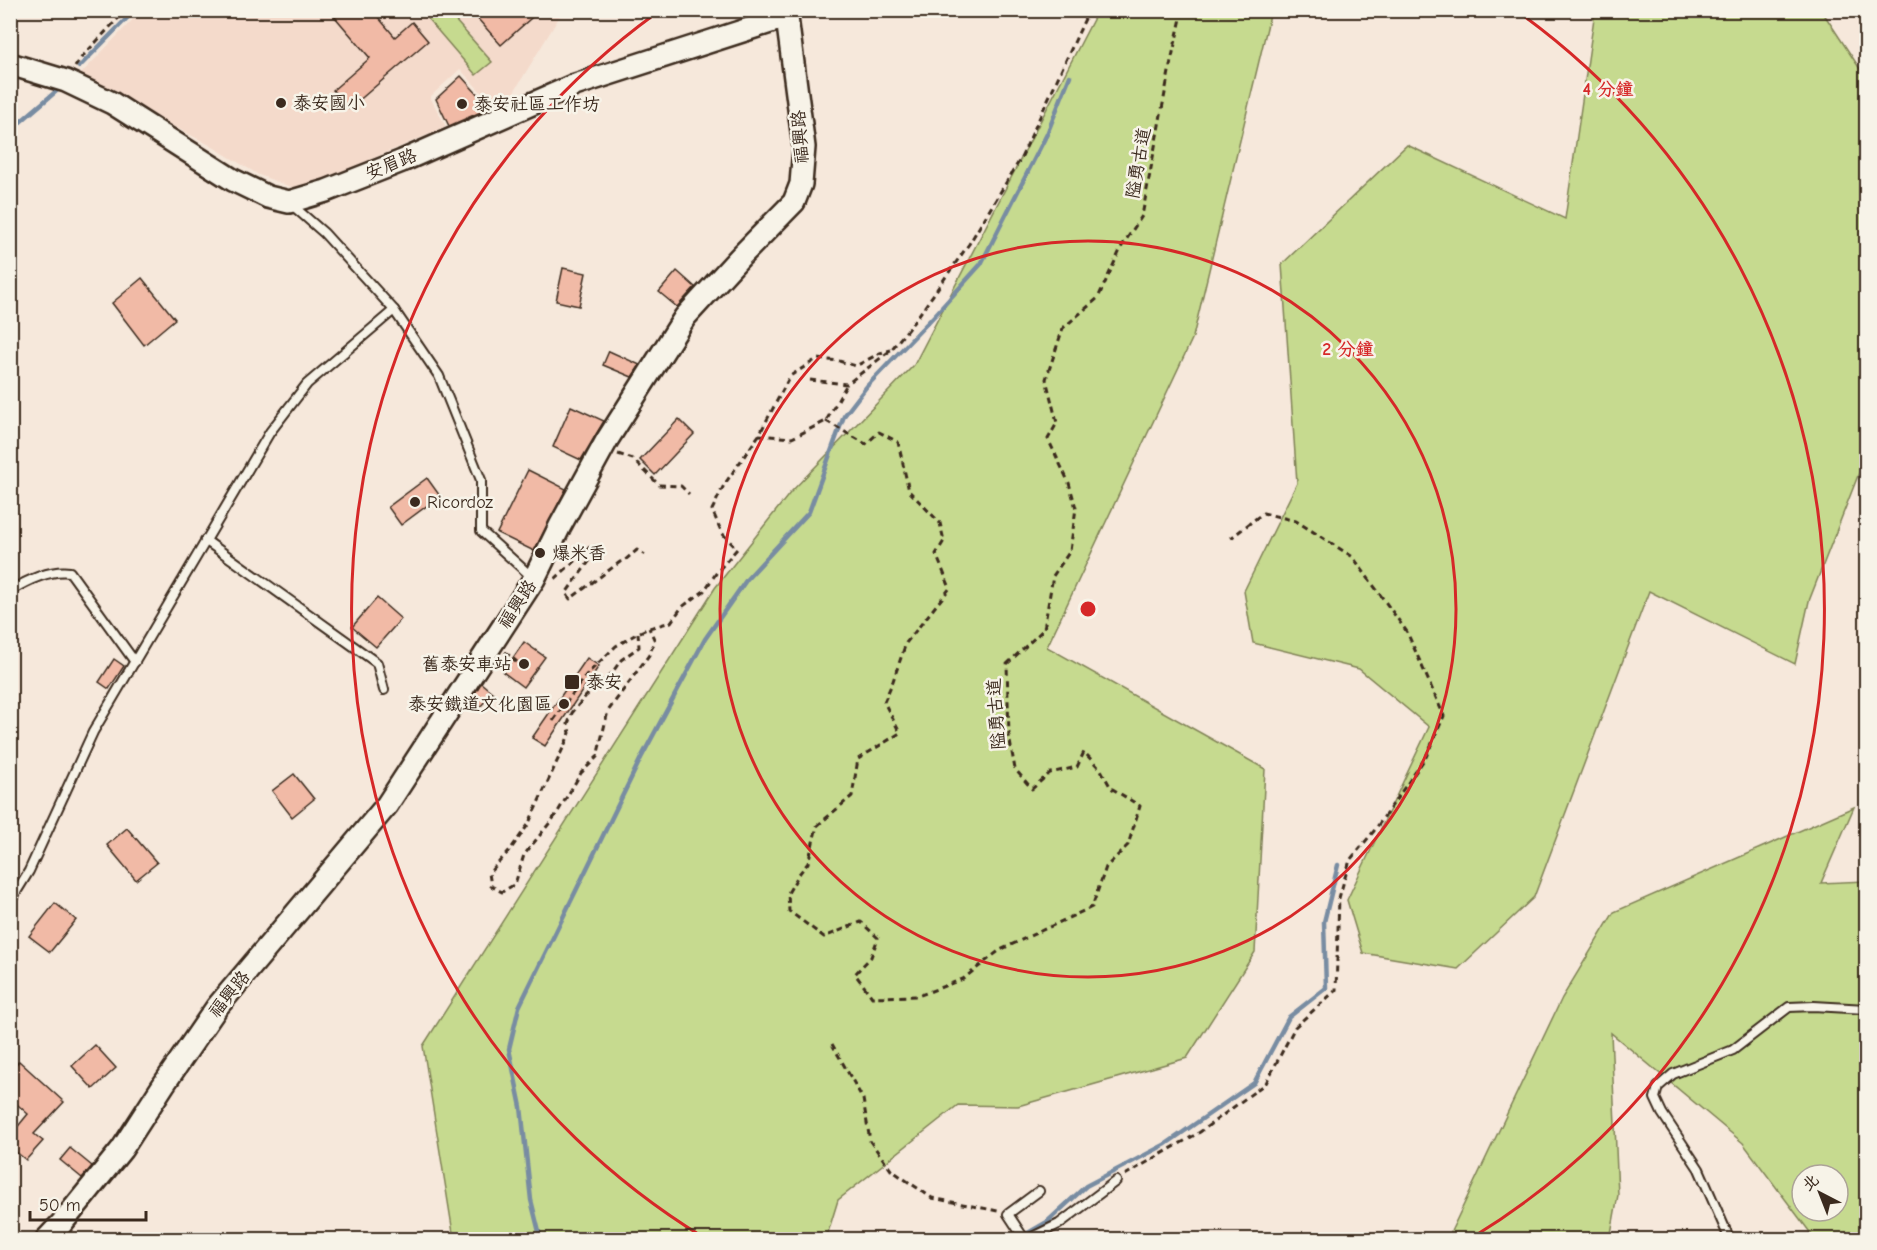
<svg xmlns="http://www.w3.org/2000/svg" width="1877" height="1250" viewBox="0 0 1877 1250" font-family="'Comic Neue','LXGW WenKai TC',sans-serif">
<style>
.built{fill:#f4dacb}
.green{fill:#c6da8f;stroke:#808256;stroke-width:1.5;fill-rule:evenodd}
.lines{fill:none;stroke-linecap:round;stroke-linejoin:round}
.stream{stroke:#788ca2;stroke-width:4.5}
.building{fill:#f1baa6;stroke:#3b2a1e;stroke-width:1.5}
.lane-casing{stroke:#3b2a1e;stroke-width:12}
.secondary-casing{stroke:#3b2a1e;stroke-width:26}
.path{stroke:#3b2a1e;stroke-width:3;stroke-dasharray:6 4.5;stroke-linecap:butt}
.lane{stroke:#f7f3e8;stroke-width:8}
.secondary{stroke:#f7f3e8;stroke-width:21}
.ring{fill:none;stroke:#d62828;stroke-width:3}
.poi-dot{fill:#3b2a1e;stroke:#f7f3e8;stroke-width:2}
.labels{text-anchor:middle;stroke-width:5;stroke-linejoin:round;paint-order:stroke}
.poi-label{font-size:18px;fill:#3b2a1e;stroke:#f7f3e8;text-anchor:start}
.street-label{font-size:18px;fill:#3b2a1e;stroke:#f7f3e8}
.centre{fill:#d62828;stroke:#f7f3e8;stroke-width:3}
.ring-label{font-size:18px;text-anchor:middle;font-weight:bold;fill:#d62828;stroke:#f7f3e8;stroke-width:5;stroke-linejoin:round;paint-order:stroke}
</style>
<rect width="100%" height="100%" fill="#f6e8db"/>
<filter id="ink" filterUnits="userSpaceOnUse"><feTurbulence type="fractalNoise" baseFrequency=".0167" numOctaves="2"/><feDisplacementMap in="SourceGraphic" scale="12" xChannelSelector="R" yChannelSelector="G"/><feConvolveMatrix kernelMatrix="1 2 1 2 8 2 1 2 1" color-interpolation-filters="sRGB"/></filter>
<g filter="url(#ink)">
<!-- built -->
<path class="built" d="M141,11H563L509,100L494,106L460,69L430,97L446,127L299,190L259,175L208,144L78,77Z"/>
<!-- green -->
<g class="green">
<path d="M1098,10L1271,11L1193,337L1047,647L1265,769L1255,952L1187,1058L1018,1106L958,1105L838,1200L826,1239H454L423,1046L715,588L790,493L914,365Z"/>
<path d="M421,11H447L492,62L476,75Z"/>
<path d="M1595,11H1822L1866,78V455L1809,601L1795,664L1649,591L1534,897L1458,969L1363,953L1347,900L1429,727L1359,669L1253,643L1244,591L1297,483L1282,264L1407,145L1565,219Z"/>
<path d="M1854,807L1821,883L1866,881V1239H1815L1743,1143L1611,1033L1618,1195L1610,1239L1447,1240L1562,998L1614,912ZM1802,1175H1838V1211H1802Z"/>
</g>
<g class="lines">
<!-- stream -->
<g class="stream">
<path d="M79,67L135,10"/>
<path d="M10,135L12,129L60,88"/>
<path d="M541,1240L531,1200L521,1107L509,1049L519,1007L641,758L705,639L747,579L809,512L844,416L867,386L935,315L981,264L1047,134L1070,76"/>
<path d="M1016,1240L1047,1222L1086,1186L1166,1144L1254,1083L1289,1017L1326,988L1324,922L1338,865"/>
</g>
</g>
<!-- building -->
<g class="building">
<path d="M329,10H372L395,37L412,22L428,41L349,109L333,90L370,58Z"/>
<path d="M470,10H540L501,45Z"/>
<path d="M461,76L490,108L449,126L436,99Z"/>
<path d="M563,268L586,273L579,306L556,301Z"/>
<path d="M677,271L695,287L677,307L659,292Z"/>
<path d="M142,278L175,319L144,345L112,303Z"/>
<path d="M609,351L640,365L632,377L603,365Z"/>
<path d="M571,406L604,421L581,460L553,447Z"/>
<path d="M679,419L694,434L655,475L640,460Z"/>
<path d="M528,470L566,489L534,551L497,533Z"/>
<path d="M427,478L440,496L401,525L388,507Z"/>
<path d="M377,598L401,619L376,647L352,627Z"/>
<path d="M524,642L545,657L523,687L503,672Z"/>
<path d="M587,658L599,666L545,746L532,738Z"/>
<path d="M114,659L124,666L109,689L99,682Z"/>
<path d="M481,683L493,693L477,710L469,703Z"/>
<path d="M294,774L314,799L292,817L272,791Z"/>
<path d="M127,828L157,863L136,880L107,845Z"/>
<path d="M55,903L76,920L50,952L29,936Z"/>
<path d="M95,1045L116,1068L93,1089L72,1066Z"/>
<path d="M19,1061L64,1102L34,1134L43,1141L26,1160L10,1147V1136L28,1114L10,1098V1071Z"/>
<path d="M70,1148L92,1166L82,1178L60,1160Z"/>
</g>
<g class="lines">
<!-- lane casing -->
<g class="lane-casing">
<g id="lane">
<path d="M292,205L324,233L394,310L439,376L481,480V531L533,578"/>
<path d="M205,540L377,663L384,690"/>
<path d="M10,591C28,580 50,569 70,572L135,662"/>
<path d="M10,902L29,871L93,732L270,432L307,384L394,310"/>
<path d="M1025,1240L1008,1214L1039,1191"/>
<path d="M1026,1240L1059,1224L1116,1181"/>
<path d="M1730,1240L1699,1169L1662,1113L1655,1098L1658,1087L1673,1074L1733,1050L1789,1007L1814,1006L1866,1009"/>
</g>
</g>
<!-- secondary casing -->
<g class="secondary-casing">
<g id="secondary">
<path d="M10,64L66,81L112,103L233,180L268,197L289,202L326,191L402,161L575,85L786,17"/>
<path d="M46,1240L62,1223L122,1149L164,1084L217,1007L387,805L534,579L560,526L607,440L685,317L740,257L794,202L801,184L804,147L786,10"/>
</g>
</g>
<!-- path -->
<g class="path">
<path d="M75,67L81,58L126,10"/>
<path d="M810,380L847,384L891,350L916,319L969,244L1021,158L1089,10"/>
<path d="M826,421L866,444L879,432L898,442L909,491L940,523L944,541L936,554L950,588L906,643L893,681L884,702L900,733L858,759L852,796L817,826L808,863L799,874L788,893L789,911L824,937L861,922L878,938L871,957L855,974L872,997L918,996L963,979L1000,950L1092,907L1106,867L1128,845L1140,806L1111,788L1101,770L1084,752L1077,767L1050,773L1032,789L1015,769L1009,736L1007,664L1044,629L1053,576L1070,551L1076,508L1069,483L1048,439L1057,423L1046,379L1063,328L1098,298L1122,246L1142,216L1171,61L1183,10"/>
<path d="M759,435L792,438L826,421L847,384"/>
<path d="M618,454L633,459L659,485L681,486L689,494"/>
<path d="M555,579L592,545L599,548L566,593L570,599L620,562L624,561L637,550L645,555"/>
<path d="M638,633L639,647L621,660L612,673L585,697L572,713L568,724L570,733L528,825L510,850L489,873L491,886L502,892L515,884L524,855L556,815L581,773L597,757L608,711L649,655L655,641L649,628"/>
<path d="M505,652L517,662"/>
<path d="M553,721L586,675L616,646L638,633L649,628L671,622L682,607L704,591L717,572L737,549L722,533L712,510L724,485L759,435L790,376L817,359L839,361L856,366L880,353L891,350"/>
<path d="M832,1044L863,1099L870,1141L891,1170L932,1198L998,1211"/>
<path d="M1125,1175L1200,1132L1266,1083L1295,1027L1336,990L1339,898L1350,860L1374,831L1426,757L1444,716L1407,632L1353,557L1296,521L1263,513L1231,538"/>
</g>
<!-- lane -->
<use href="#lane" class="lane"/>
<!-- secondary -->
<use href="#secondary" class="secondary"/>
</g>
</g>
<!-- distance rings -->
<g class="ring">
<circle cx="1088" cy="609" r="368"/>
<path d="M703 1237A736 736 0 0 1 655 14M1521 14A736 736 0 0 1 1473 1237"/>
</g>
<!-- markers -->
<g class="poi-dot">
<circle cx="281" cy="103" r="6"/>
<circle cx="462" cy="104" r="6"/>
<circle cx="415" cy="502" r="6"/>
<circle cx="540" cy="553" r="6"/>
<circle cx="524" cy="664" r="6"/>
<rect x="564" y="674" width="16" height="16" rx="3"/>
<circle cx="564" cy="704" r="6"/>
</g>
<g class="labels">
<!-- poi labels -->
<g class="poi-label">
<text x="293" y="109">泰安國小</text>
<text x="474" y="110">泰安社區工作坊</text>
<text x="427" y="508">Ricordoz</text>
<text x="552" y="559">爆米香</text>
<text x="512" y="670" text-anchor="end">舊泰安車站</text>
<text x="586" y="688">泰安</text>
<text x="552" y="710" text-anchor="end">泰安鐵道文化園區</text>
</g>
<!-- street labels -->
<g class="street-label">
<text transform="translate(800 137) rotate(-94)" y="6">福興路</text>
<text transform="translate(1138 163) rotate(-80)" y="6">隘勇古道</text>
<text transform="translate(391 164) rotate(-22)" y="6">安眉路</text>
<text transform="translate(517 604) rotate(-57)" y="6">福興路</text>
<text transform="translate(996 714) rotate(-94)" y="6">隘勇古道</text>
<text transform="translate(229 994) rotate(-51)" y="6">福興路</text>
</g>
</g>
<circle cx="1088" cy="609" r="9" class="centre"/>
<g class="ring-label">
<text x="1608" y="95">4 分鐘</text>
<text x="1348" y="355">2 分鐘</text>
</g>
<!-- margin -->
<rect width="1877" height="1250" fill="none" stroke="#f7f3e8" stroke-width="36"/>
<rect x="18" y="18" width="1841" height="1214" fill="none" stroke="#3b2a1e" stroke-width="2" filter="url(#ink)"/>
<!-- north arrow -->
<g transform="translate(1820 1193) rotate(318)"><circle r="28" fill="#f7f3e8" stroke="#aca397" stroke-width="1.5"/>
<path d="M0-4.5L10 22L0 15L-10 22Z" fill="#3b2a1e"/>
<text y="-9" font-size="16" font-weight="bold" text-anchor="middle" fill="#3b2a1e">北</text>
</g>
<!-- scale -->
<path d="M30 1211v9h116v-9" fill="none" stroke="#3b2a1e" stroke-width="3"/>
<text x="39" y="1211" font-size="18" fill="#3b2a1e" stroke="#f7f3e8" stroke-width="4.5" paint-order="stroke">50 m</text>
</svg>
